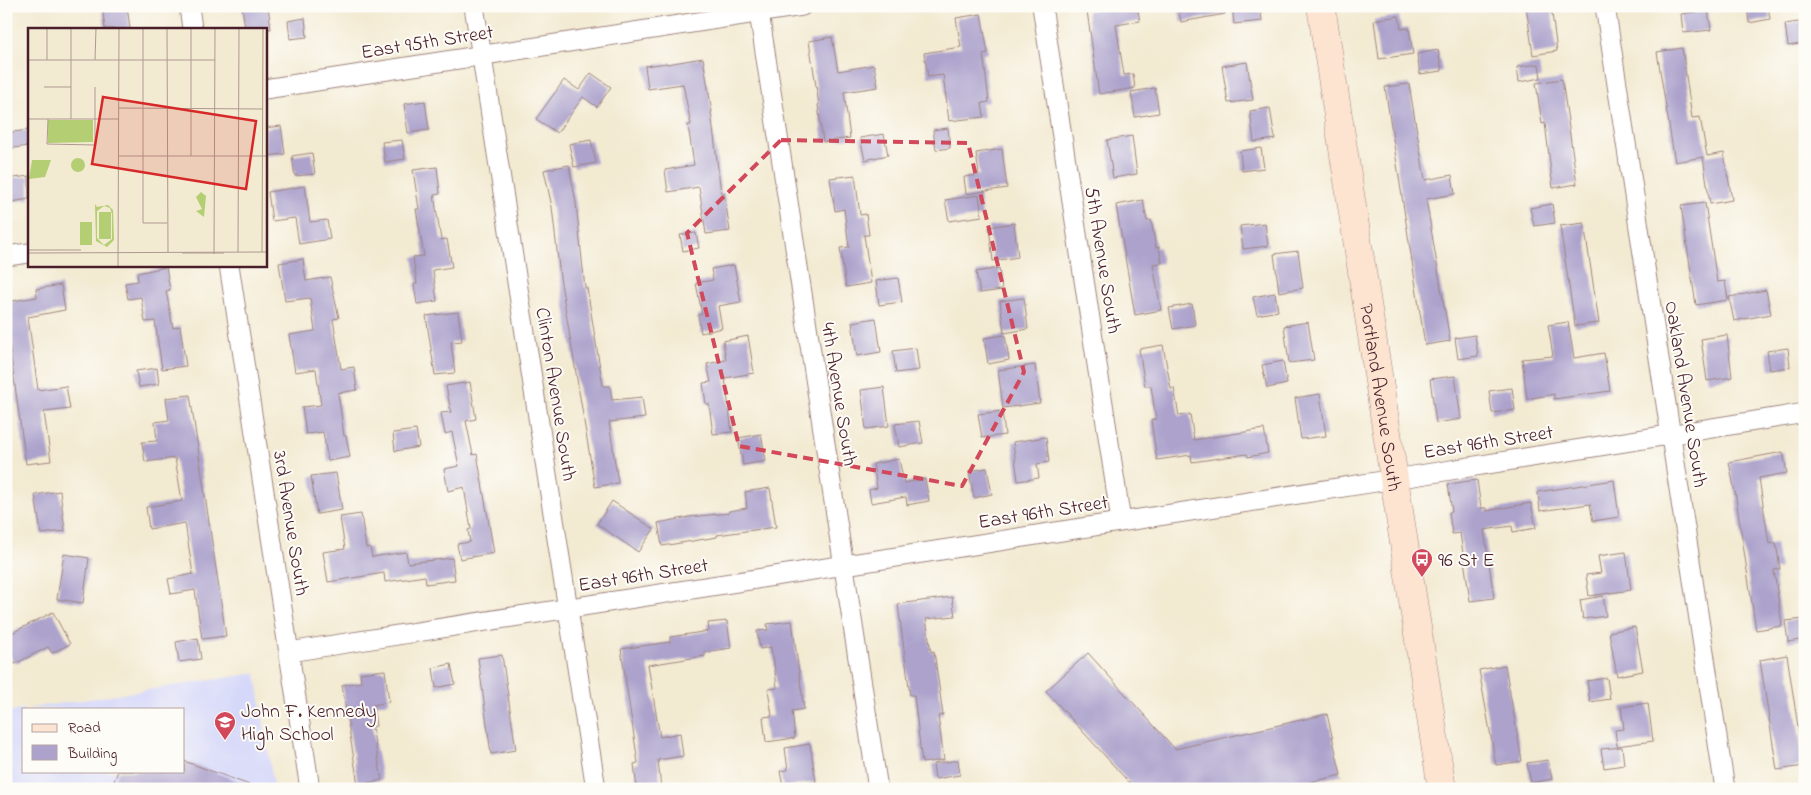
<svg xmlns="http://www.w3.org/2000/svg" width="1811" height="795" viewBox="0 0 1811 795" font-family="'Indie Flower',sans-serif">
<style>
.built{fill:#d6d8f9}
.building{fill:#aca2cc}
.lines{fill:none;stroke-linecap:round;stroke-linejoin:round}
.minor-casing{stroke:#9e847e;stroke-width:21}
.secondary-casing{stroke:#9e847e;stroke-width:29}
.minor{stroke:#fff;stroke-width:19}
.secondary{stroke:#fde4d0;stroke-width:28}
.marked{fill:none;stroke:#d1495b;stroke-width:4;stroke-dasharray:10 6;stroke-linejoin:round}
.labels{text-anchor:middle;stroke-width:4;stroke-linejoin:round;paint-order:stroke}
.street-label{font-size:20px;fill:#4a1f2b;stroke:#fdfcf7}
.poi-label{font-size:20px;fill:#4a1f2b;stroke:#fdfcf7;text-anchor:start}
.inset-road{fill:none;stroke:#af998f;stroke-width:1}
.view{fill:#d62828;fill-opacity:0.15;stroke:#d62828;stroke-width:2.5}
.inset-edge{fill:none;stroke:#4a1f2b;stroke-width:2.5}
</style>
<rect width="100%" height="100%" fill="#fdfcf7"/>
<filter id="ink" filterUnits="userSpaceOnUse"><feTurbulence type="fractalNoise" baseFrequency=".02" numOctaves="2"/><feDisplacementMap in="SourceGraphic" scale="10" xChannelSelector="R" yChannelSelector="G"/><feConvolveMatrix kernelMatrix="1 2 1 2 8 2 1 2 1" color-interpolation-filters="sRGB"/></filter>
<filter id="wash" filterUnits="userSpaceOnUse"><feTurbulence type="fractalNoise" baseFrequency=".0096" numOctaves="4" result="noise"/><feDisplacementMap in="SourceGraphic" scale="20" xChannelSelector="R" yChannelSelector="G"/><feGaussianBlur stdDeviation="1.12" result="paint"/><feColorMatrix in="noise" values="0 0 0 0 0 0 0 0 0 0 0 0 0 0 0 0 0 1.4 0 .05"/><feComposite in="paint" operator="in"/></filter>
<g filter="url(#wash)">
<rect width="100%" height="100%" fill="#f3ead2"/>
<!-- built -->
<path class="built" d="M256,673L274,789H6V712L24,709V771H184V709H25Z"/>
<g id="blocks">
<!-- building -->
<g class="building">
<path d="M102,6H127L130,29H105Z"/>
<path d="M242,6H268L271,29H245Z"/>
<path d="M1114,6H1137L1140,21L1116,25L1124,75L1133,74L1135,88L1099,94L1087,11Z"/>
<path d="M1178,6H1225V14L1181,22Z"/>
<path d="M1232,6H1260L1262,21L1234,24Z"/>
<path d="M1526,6H1551L1557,51L1533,55Z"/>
<path d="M1747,6H1768L1770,19L1749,23Z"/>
<path d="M1708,10L1711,30L1683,33L1681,14Z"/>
<path d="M981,14L988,53L983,54L989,102L982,103L984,117L949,121L943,75L928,77L924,53L961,47L956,18Z"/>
<path d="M1399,16L1401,29L1409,28L1413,54L1379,59L1374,20Z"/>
<path d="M305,18L307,37L290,39L288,21Z"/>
<path d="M1805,21V43L1788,46L1785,24Z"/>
<path d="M832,37L838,71L874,65L878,87L844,92L850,138L823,142L818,105H819L809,41Z"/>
<path d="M1682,48L1692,118L1700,117L1707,156L1724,153L1732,200L1710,204L1703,157L1675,162L1657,52Z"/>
<path d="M1438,50L1442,71L1420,74L1417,54Z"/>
<path d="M703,58L712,112H711L721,193H724L730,231L706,234L699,187L668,192L665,170L694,165L688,125H691L683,84L648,89L645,66L667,63V64Z"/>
<path d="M1247,62L1253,100L1228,103L1222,66Z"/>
<path d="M1539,64L1541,78L1519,82L1517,67Z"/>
<path d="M591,73L611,87L597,107L583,97L557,133L536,119L564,80L579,90Z"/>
<path d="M1562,79L1577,184L1553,188L1545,123L1542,124L1536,83Z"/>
<path d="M1409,84L1425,180L1452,175L1455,194L1426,199L1450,341L1425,345L1385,87Z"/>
<path d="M1155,88L1159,113L1135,117L1131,92Z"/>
<path d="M425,101L429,130L408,133L404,104Z"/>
<path d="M1270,108L1275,139L1254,142L1250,111Z"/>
<path d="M281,126L285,154L265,156V128Z"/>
<path d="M948,128L950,148L936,150L933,130Z"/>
<path d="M29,130V146L6,149V133Z"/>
<path d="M884,134L888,155L865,160L860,138Z"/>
<path d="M1132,136L1137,174L1113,178L1107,140Z"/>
<path d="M402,140L405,159L385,162L382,142Z"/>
<path d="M591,140L596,163L574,167L569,144Z"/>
<path d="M1261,148L1264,168L1242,171L1240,151Z"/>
<path d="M1002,149L1007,188L966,194L964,177L979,175L976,153Z"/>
<path d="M312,153L315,174L295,176L292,156Z"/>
<path d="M569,165L576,203L585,288H587L603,386H610L612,400L642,397L645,418L609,422L618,483L595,487L560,277L552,207L544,170Z"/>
<path d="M437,167L440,194L434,195L441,240L447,239L452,267L433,270L437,301L417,304L414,284H417L413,257L424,256L416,209H419L413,170Z"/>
<path d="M855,175L860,215L866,214L869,235H864L871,283L846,287L840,248L849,247L844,209L835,211L830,178Z"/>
<path d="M29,176V199L6,203V179Z"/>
<path d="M305,186L310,222L327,220L330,239L299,244L295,218L272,221L268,192Z"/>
<path d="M979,195L982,216L949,221L945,200Z"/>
<path d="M1143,200L1147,221L1151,220L1156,248L1159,247L1162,263L1153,264L1161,310L1135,315L1116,205Z"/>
<path d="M1705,203L1717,282L1725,281L1728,300L1696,305L1681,206Z"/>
<path d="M1552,204L1555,223L1534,226L1530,208Z"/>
<path d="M1014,223L1018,257L993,261L989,227Z"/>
<path d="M1265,223L1268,246L1243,249L1240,226Z"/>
<path d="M1584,223L1599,323L1575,326L1560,226Z"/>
<path d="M696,233L699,248L683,251L680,235Z"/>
<path d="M1298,251L1303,288L1279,292L1274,254Z"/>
<path d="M303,259L306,281L330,277L339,318L333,319L341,369L354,367L357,390L338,393L344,436H346L350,457L328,461L323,432L306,434L302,407L321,405L316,369L295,372L289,335L315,331L310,298L285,301L279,263Z"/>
<path d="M734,265L741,302L718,306L722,328L701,333L698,315L702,314L696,283L713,280L711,269Z"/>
<path d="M166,267L170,290L166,291L173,328L180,326L186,366L162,369L155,321L145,322L141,297L128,299L125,283L138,281L137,273Z"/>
<path d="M999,268L1002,290L980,293L976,272Z"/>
<path d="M898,278L902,302L879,305L876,281Z"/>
<path d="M61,285L65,310L28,317L38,390L66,386L70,409L44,412L51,461L26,464L9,343L6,344V302L37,297L36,289Z"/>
<path d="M1766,290L1771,314L1734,321L1729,297Z"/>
<path d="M1275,293L1278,311L1257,315L1253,297Z"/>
<path d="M1024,298L1028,329L1004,333L1000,301Z"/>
<path d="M1192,304L1195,325L1173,329L1169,308Z"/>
<path d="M458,312L462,341L451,342L455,373L435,375L426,316Z"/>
<path d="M876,318L881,352L857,356L852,322Z"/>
<path d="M1308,322L1314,360L1289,363L1284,326Z"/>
<path d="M1568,322L1574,358L1604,353L1610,391L1554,399V394L1527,399L1522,359L1553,356L1548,325Z"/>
<path d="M1005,335L1009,360L988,364L984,338Z"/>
<path d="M1475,335L1478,356L1458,359L1455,338Z"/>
<path d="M1727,335L1732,377L1707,381L1701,339Z"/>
<path d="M748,336L754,373L725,378L732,432L713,434L709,404H706L703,383L711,382L707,364L726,360L723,341Z"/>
<path d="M1163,345L1171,389L1174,388L1179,416L1190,414L1194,440L1264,429L1268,453L1248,457L1247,454L1192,462L1191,455L1157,460L1151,420L1156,419L1151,386H1145L1139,349Z"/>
<path d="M916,348L919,370L896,373L893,351Z"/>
<path d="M1788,348L1790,367L1770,370L1767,351Z"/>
<path d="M1283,361L1287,384L1267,388L1262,365Z"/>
<path d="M1035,365L1040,403L1003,408L998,370Z"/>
<path d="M157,368L159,384L139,387L136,371Z"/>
<path d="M1455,376L1461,419L1436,423L1430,379Z"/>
<path d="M470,382L476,419L466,421L473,455L477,454L494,553L460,559L457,544L470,542L468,530L471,529L464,487L448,491L444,469L459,466L452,432L445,434L441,413L451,412L446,386Z"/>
<path d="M884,387L889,426L866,429L861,390Z"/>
<path d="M1512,388L1515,410L1492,413L1489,391Z"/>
<path d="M1320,394L1326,436L1301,439L1295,398Z"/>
<path d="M190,395L226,636L202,639L195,590L171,594L168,579L193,574L185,523L149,529L146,507L182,501L175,458L145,462L142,442L157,441L155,422L169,420L166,398Z"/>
<path d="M1002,411L1005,435L982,438L978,414Z"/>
<path d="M919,421L923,443L899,447L895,424Z"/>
<path d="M416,430L419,447L395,451L393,433Z"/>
<path d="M761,434L766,461L743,465L738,438Z"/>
<path d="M1046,437L1049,462L1037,464L1039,478L1018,481L1013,442Z"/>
<path d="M1783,452L1787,473L1759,478L1769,544L1776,543L1780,569L1774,570L1782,626L1756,630L1736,498L1729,462Z"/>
<path d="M899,459L904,483L925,479L929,501L907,505L906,497L871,503L869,490L877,488L873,464Z"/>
<path d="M987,468L992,494L974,498L969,471Z"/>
<path d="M336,473L342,510L317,514L311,476Z"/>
<path d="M1477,480L1481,508H1486V511L1531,503L1536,528L1513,532L1512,526L1484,530L1494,598L1470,601L1460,533L1452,534L1449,512H1452L1448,484Z"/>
<path d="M1614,480L1619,517L1593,521L1590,504L1540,511L1538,492Z"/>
<path d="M770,488L776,527L717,535V537L662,546L658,523L689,517L729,513V511L747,508L745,492Z"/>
<path d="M60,491L65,531L41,534L35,495Z"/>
<path d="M612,501L654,529L638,552L597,524Z"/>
<path d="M361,514L366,548L370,547L372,557L406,552L408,563L452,558L455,580L426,584L425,576L385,582L384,573L328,582L323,552L345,549L340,517Z"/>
<path d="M1626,552L1631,590L1589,596L1586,575L1601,573L1598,556Z"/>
<path d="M64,554L89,558L83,603L57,599Z"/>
<path d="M1603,596L1606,616L1583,619L1580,600Z"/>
<path d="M952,597L955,616L926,619L931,652L934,651L943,715L938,716L944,760L922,763L914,695H910L898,604Z"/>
<path d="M53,612L70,644L52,653L48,647L15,664L6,649V636Z"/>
<path d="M1805,619V639L1788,642L1785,621Z"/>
<path d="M727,621L731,648L705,652V656L648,665L660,737L680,733L683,756L658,760L661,789H637L634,764L638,763L621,649L670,642V637L709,631L708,623Z"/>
<path d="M792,621L804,709L792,711L795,738L766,742L763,717L772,716L768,689L777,688L773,655H772L771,647L760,649L757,631L768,630L767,624Z"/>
<path d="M1635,627L1643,671L1617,676L1609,632Z"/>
<path d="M198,638L201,659L179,662L176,642Z"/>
<path d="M1088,653L1175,749L1327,714L1341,775L1281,789H1135L1046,691Z"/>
<path d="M502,655L516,750L491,754L478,658Z"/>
<path d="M1787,655L1804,766L1777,770L1760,660Z"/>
<path d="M451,664L455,684L436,688L433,668Z"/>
<path d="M1505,665L1522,761L1496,765L1479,670Z"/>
<path d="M385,670L389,702L373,705L376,726L372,727L382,780L358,785L342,685L361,682L360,673Z"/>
<path d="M1607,678L1610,699L1590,702L1587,681Z"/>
<path d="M1648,703L1653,741L1617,746L1615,730L1624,729L1621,707Z"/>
<path d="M810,744L816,782L783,787L780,771L788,770L785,748Z"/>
<path d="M1622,747L1624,765L1604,768L1601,749Z"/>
<path d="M958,760L960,775L935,779L933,764Z"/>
<path d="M1548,760L1552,779L1531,783L1527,763Z"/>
<path d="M184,761L255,787L254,789H111L118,771H184Z"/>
</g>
</g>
</g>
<g filter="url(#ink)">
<use href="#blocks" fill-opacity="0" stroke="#9e847e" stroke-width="1"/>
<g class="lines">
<!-- minor casing -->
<g class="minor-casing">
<g id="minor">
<path d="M189,6L192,29"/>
<path d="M474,6L596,789"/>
<path d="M758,6L878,789"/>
<path d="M1042,6L1121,521"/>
<path d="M1605,6L1725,789"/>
<path d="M265,89L802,6"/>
<path d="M6,256L29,253"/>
<path d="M229,265L310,789"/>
<path d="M289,652L1395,479L1805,413"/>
</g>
</g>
<!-- secondary casing -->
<g class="secondary-casing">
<g id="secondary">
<path id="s1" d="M1321,6L1442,789"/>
</g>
</g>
<!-- minor -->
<use href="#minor" class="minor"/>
<!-- secondary -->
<use href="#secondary" class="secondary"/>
</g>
</g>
<!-- marked area -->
<path class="marked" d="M781,140L968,143L1024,372L962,486L739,446L687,233Z"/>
<!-- icons -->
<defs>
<g id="bus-pin" transform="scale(1.125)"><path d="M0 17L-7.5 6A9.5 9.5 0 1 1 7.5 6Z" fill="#d1495b" stroke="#fdfcf7"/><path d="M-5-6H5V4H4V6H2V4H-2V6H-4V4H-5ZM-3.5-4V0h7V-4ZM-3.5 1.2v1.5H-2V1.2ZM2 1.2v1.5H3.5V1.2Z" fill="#fff"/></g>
<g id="school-pin" transform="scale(1.125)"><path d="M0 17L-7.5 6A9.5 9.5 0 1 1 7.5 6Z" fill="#d1495b" stroke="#fdfcf7"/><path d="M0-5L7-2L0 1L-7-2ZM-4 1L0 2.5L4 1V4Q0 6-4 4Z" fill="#fff"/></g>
</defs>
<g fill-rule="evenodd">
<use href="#bus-pin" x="1422" y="559"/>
<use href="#school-pin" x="225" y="722"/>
</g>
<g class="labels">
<!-- street labels -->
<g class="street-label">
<text transform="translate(427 41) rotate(-9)" y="7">East 95th Street</text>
<text transform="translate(1104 260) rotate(81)" y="7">5th Avenue South</text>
<text transform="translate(557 394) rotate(81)" y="7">Clinton Avenue South</text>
<text transform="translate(840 394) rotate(81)" y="7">4th Avenue South</text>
<text transform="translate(1687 394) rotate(81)" y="7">Oakland Avenue South</text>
<text dy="7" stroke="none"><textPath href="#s1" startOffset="396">Portland Avenue South</textPath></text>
<text transform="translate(1488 441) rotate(-9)" y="7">East 96th Street</text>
<text transform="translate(1043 511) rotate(-9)" y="7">East 96th Street</text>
<text transform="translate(292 523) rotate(81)" y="7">3rd Avenue South</text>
<text transform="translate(643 574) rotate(-9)" y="7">East 96th Street</text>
</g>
<!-- poi labels -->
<g class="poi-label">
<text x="1438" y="566">96 St E</text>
<text x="241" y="717">John F. Kennedy<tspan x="241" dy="23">High School</tspan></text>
</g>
</g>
<!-- overview -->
<g transform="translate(28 28)">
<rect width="239" height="239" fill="#f3ead2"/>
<path d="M20,92H65V114L20,115ZM43 137a7 7 0 1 1 14 0a7 7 0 1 1-14 0ZM4,132H23L17,149L1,151ZM173,164L178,168L176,189L168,183L174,181L168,169ZM67,176L69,179L80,177L85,182L86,212L79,219L68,213ZM76,178L82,180L84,186V211L76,217L69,210V183ZM71,184H83V211H71ZM52,194H64V217H52Z" fill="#b4ce73" fill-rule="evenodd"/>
<path class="inset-road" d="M19,0V32M43,0V91M115,0V195H139M139,0L140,224M0,32H187M67,32L68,0M16,59H43M91,80L235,81M0,91H91M20,91L19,116L67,117V59M91,128H239M163,128V0M0,222H53M210,224L211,0M234,224L235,0M0,225L239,224M154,225H196M186,226L187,0M90,239L91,0"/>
<path class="view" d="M75,69L228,93L218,161L64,136Z"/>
<rect width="239" height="239" class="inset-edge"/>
</g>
<!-- margin -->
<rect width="1811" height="795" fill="none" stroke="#fdfcf7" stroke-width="25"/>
<!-- legend -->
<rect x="22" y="708" width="162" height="65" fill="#fdfcf7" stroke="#b5a4a5"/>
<rect x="32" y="724" width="25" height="8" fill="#fde4d0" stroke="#b5a4a5"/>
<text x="68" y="732" font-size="15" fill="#4a1f2b">Road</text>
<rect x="32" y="745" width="25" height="15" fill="#aca2cc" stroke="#b5a4a5"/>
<text x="68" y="758" font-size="15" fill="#4a1f2b">Building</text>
</svg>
